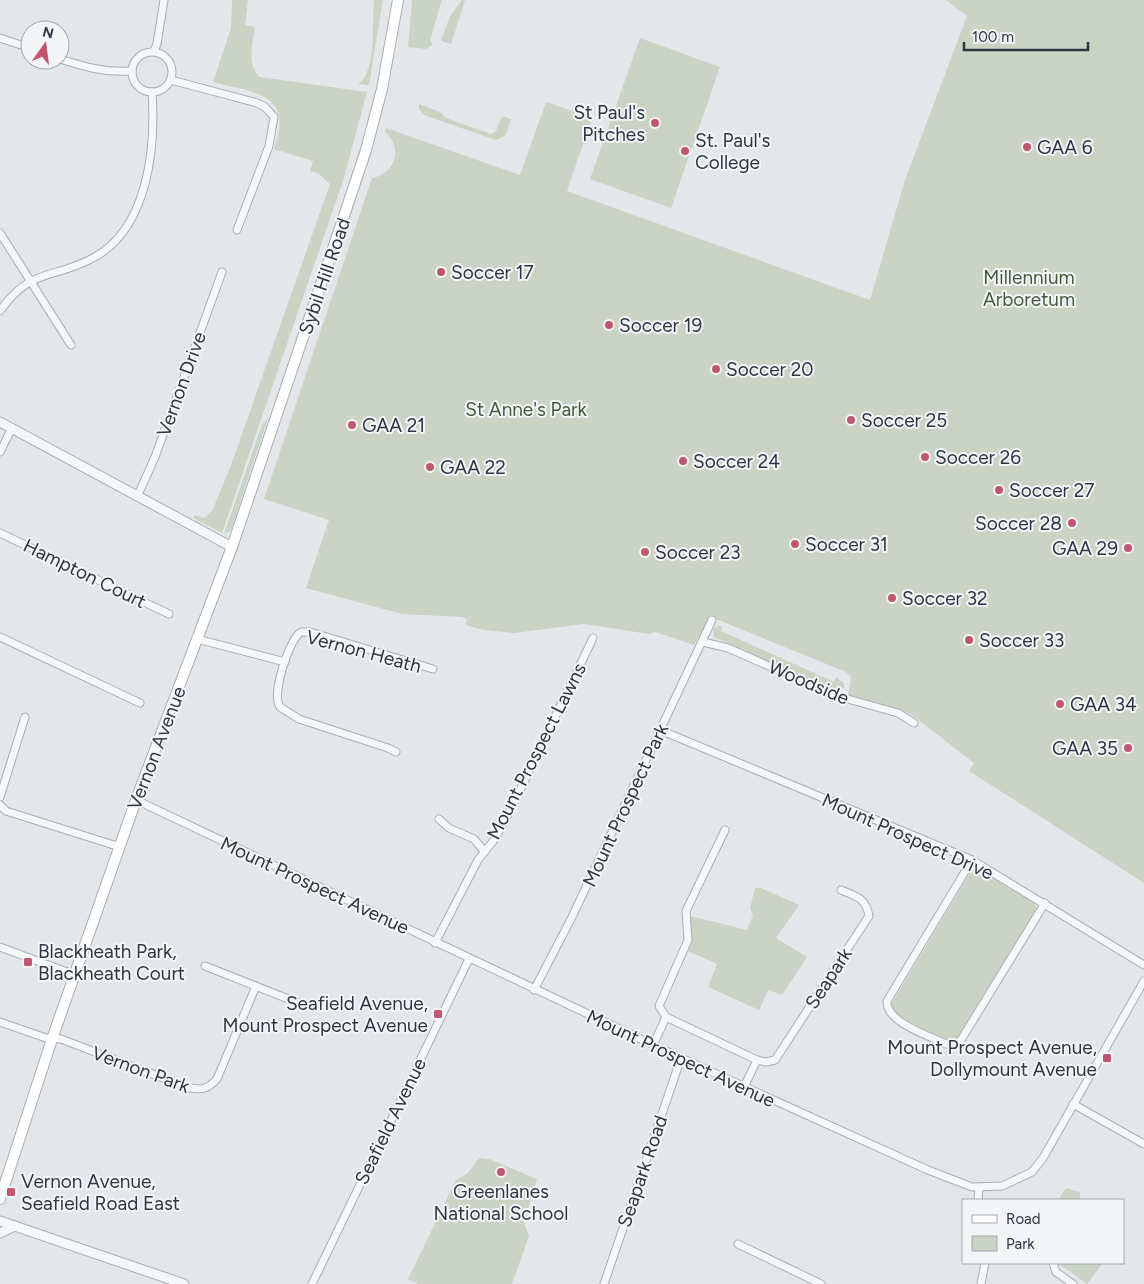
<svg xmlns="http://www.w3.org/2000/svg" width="1144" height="1284" viewBox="0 0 1144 1284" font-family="Figtree,sans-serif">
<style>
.green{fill:#cad3c5}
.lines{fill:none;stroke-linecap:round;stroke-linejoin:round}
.minor-casing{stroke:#a9aeb4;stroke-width:9}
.tertiary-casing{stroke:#a9aeb4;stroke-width:11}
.secondary-casing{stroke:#a9aeb4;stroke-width:12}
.minor{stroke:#f6f7f8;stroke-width:7}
.tertiary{stroke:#f6f7f8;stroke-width:9}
.secondary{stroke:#fff;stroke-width:10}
.poi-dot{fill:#c25572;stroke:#f3f5f7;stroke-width:2}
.labels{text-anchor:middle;stroke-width:4;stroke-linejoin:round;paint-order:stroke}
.poi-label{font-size:19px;fill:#2d3641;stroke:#f3f5f7;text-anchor:start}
.street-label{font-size:19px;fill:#2d3641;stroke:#f3f5f7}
.park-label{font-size:19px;fill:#455b3b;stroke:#f3f5f7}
</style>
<rect width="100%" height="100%" fill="#e3e7ea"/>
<!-- green -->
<g class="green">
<path d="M232,0H248L245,25L255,27C253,42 246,66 260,77L367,92L343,181L222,533L193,518L195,515L204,518L212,511L230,468L330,184L318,173L310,171L313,161L274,149C295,93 255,93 213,82L231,28Z"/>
<path d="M374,0H383L369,85L358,84C377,73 372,19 374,0Z"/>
<path d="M412,0H442L430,40L433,45L426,49L408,47Z"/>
<path d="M462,0H465L451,44L441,41L450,16Z"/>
<path d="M946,0H1144V883L969,771L974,763L912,715L899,709L848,696L851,677L846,672L711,617L694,645L655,632L649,634L584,624L514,633L484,630L465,625L467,619L462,617L402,614L306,588L329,520L264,499L372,178C395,174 404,148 385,132L386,128L520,175L546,102L592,118L567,191L870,300L905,180L967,16Z"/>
<path d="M640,38L720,67L671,208L590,179Z"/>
<path d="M419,104L440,112L446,118L491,134L496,131L502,116L511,119L506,135L496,140L424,115L419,109Z"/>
<path d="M268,418L231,530L224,534L262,425Z"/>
<path d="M719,625L722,627L721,631L834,682L836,677L844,683V688L835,691L714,637L713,629Z"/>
<path d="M976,869L983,871L1033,900L1037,909L957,1038L948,1040L896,1017L890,1006L970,873Z"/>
<path d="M755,888H761L799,905L776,938L807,957L782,995L768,990L759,1010L708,987L717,964L688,951L691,939L690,916L747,930L753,915L750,908Z"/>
<path d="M479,1158L489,1159L537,1179L524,1223L529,1236L512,1284H418L408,1279L456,1180L468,1173Z"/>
<path d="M1066,1188L1080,1192V1200H1058Z"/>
<path d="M1058,1263H1103L1087,1284Z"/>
</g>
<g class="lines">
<!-- minor casing -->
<g class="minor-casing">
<g id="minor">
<path d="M0,38L30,48"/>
<path d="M154,51L157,44L164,0"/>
<circle cx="152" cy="72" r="20"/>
<path d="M60,59C85,67 106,73 132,71"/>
<path d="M171,80L257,103L265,107L274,117L269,146L237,230"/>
<path d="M0,233L71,345"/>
<path d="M0,311C31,267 52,280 93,258C148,229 156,148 152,92"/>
<path d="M0,452L12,428"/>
<path d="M138,495L155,457L222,272"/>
<path d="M0,533L169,614"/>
<path d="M0,637L140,703"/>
<path d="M197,639L285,662"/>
<path d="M703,642L728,648L837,696L898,713L914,723"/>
<path d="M660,730L972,860L1144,965"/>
<path d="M396,752L388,748L299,719L280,707C271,695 289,639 301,632H310L433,669"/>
<path d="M0,797L25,717"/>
<path d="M136,800L681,1058L928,1170L972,1187L1002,1186L1032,1172L1043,1158L1144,981"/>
<path d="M0,805L6,811L120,847"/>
<path d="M439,819L449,828L474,839L484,851"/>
<path d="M725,830L686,911L688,940L659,1006L666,1017L757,1060L766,1062L775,1060L869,916C866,898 856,896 841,890"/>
<path d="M972,860L887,1001C885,1022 930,1036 946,1044H955L961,1040L1045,903"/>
<path d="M435,943L478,860L494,840L508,815L593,638"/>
<path d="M0,947L75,975"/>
<path d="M205,966L301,1004"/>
<path d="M534,990L572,917L712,620"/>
<path d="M0,1022L46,1038L61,1039L189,1088C202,1090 208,1089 217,1079L256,986"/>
<path d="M656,1039L666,1017"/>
<path d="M744,1087L757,1060"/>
<path d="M1073,1104L1144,1144"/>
<path d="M978,1200L979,1188"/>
<path d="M738,1244L821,1284"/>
<path d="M1053,1263L1056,1272L1073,1284"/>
<path d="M312,1284L469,959"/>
<path d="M604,1284L681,1058"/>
<path d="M981,1284L985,1263"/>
</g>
</g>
<!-- tertiary casing -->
<g class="tertiary-casing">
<g id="tertiary">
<path d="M0,422L232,547"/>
<path d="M0,1221L184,1284"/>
<path d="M0,1233L15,1226"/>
</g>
</g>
<!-- secondary casing -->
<g class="secondary-casing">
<path id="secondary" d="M0,1199L52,1039L136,800L232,547L344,216L366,150L382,89L398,0"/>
</g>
<!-- minor -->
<use href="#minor" class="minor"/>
<!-- tertiary -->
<use href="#tertiary" class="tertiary"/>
<!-- secondary -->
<use href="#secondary" class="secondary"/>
</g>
<!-- markers -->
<g class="poi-dot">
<circle cx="655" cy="123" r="5"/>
<circle cx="1027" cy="147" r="5"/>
<circle cx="685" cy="151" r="5"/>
<circle cx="441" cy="272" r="5"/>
<circle cx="609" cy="325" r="5"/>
<circle cx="716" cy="369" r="5"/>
<circle cx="851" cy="420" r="5"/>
<circle cx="352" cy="425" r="5"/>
<circle cx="925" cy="457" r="5"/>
<circle cx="683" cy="461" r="5"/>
<circle cx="430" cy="467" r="5"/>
<circle cx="999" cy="490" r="5"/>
<circle cx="1072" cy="523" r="5"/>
<circle cx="795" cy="544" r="5"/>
<circle cx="1128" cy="548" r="5"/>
<circle cx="645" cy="552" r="5"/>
<circle cx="892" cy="598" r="5"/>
<circle cx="969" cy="640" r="5"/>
<circle cx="1060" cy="704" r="5"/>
<circle cx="1128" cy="748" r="5"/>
<rect x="23" y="957" width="10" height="10" rx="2.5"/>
<rect x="433" y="1009" width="10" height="10" rx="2.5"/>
<rect x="1102" y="1053" width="10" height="10" rx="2.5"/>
<circle cx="501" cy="1172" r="5"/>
<rect x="6" y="1187" width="10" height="10" rx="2.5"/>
</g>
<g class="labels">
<!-- poi labels -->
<g class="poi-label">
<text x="645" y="119" text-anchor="end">St Paul's<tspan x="645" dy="22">Pitches</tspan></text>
<text x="695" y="147">St. Paul's<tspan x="695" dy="22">College</tspan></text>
<text x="1037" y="154">GAA 6</text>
<text x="451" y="279">Soccer 17</text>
<text x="619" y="332">Soccer 19</text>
<text x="726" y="376">Soccer 20</text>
<text x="861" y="427">Soccer 25</text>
<text x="362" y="432">GAA 21</text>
<text x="935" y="464">Soccer 26</text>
<text x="693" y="468">Soccer 24</text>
<text x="440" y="474">GAA 22</text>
<text x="1009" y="497">Soccer 27</text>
<text x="1062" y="530" text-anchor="end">Soccer 28</text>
<text x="805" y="551">Soccer 31</text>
<text x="1118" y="555" text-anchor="end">GAA 29</text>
<text x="655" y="559">Soccer 23</text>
<text x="902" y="605">Soccer 32</text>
<text x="979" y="647">Soccer 33</text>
<text x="1070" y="711">GAA 34</text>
<text x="1118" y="755" text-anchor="end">GAA 35</text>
<text x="38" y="958">Blackheath Park,<tspan x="38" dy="22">Blackheath Court</tspan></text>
<text x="428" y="1010" text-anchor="end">Seafield Avenue,<tspan x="428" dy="22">Mount Prospect Avenue</tspan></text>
<text x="1097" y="1054" text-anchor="end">Mount Prospect Avenue,<tspan x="1097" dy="22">Dollymount Avenue</tspan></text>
<text x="21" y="1188">Vernon Avenue,<tspan x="21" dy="22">Seafield Road East</tspan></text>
<text x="501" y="1198" text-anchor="middle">Greenlanes<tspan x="501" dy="22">National School</tspan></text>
</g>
<!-- street labels -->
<g class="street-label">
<text transform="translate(324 276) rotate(-71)" y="7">Sybil Hill Road</text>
<text transform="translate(181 384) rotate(-70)" y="7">Vernon Drive</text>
<text transform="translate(85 573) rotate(26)" y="7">Hampton Court</text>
<text transform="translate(364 651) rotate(15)" y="7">Vernon Heath</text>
<text transform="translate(809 682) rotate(23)" y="7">Woodside</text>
<text transform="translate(156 748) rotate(-69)" y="7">Vernon Avenue</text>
<text transform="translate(536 751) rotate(-63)" y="7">Mount Prospect Lawns</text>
<text transform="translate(625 805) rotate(-65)" y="7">Mount Prospect Park</text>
<text transform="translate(908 836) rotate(24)" y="7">Mount Prospect Drive</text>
<text transform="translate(315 885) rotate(25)" y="7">Mount Prospect Avenue</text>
<text transform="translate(828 978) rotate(-57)" y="7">Seapark</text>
<text transform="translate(681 1058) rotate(25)" y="7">Mount Prospect Avenue</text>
<text transform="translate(141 1069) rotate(20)" y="7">Vernon Park</text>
<text transform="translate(390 1121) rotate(-64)" y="7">Seafield Avenue</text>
<text transform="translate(642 1171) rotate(-71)" y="7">Seapark Road</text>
</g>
<!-- park labels -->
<g class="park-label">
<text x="1029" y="284">Millennium<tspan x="1029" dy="22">Arboretum</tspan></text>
<text x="526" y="416">St Anne's Park</text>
</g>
</g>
<!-- legend -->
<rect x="962" y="1199" width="162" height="65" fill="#f3f5f7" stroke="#a4a9ae"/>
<rect x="972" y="1215" width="25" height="8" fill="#ffffff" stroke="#a4a9ae"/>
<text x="1006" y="1224" font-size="15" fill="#2d3641">Road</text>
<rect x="972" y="1236" width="25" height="15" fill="#cad3c5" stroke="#a4a9ae"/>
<text x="1006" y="1249" font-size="15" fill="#2d3641">Park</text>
<!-- north arrow -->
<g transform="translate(45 45) rotate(14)"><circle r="24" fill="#f3f5f7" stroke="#a4a9ae"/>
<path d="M0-4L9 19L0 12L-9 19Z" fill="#c25572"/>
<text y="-8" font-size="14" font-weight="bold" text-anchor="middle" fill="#2d3641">N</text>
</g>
<!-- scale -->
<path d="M964 42v8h124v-8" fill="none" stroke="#2d3641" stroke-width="2.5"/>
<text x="972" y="42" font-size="15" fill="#2d3641" stroke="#f3f5f7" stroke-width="4" paint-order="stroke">100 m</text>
</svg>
